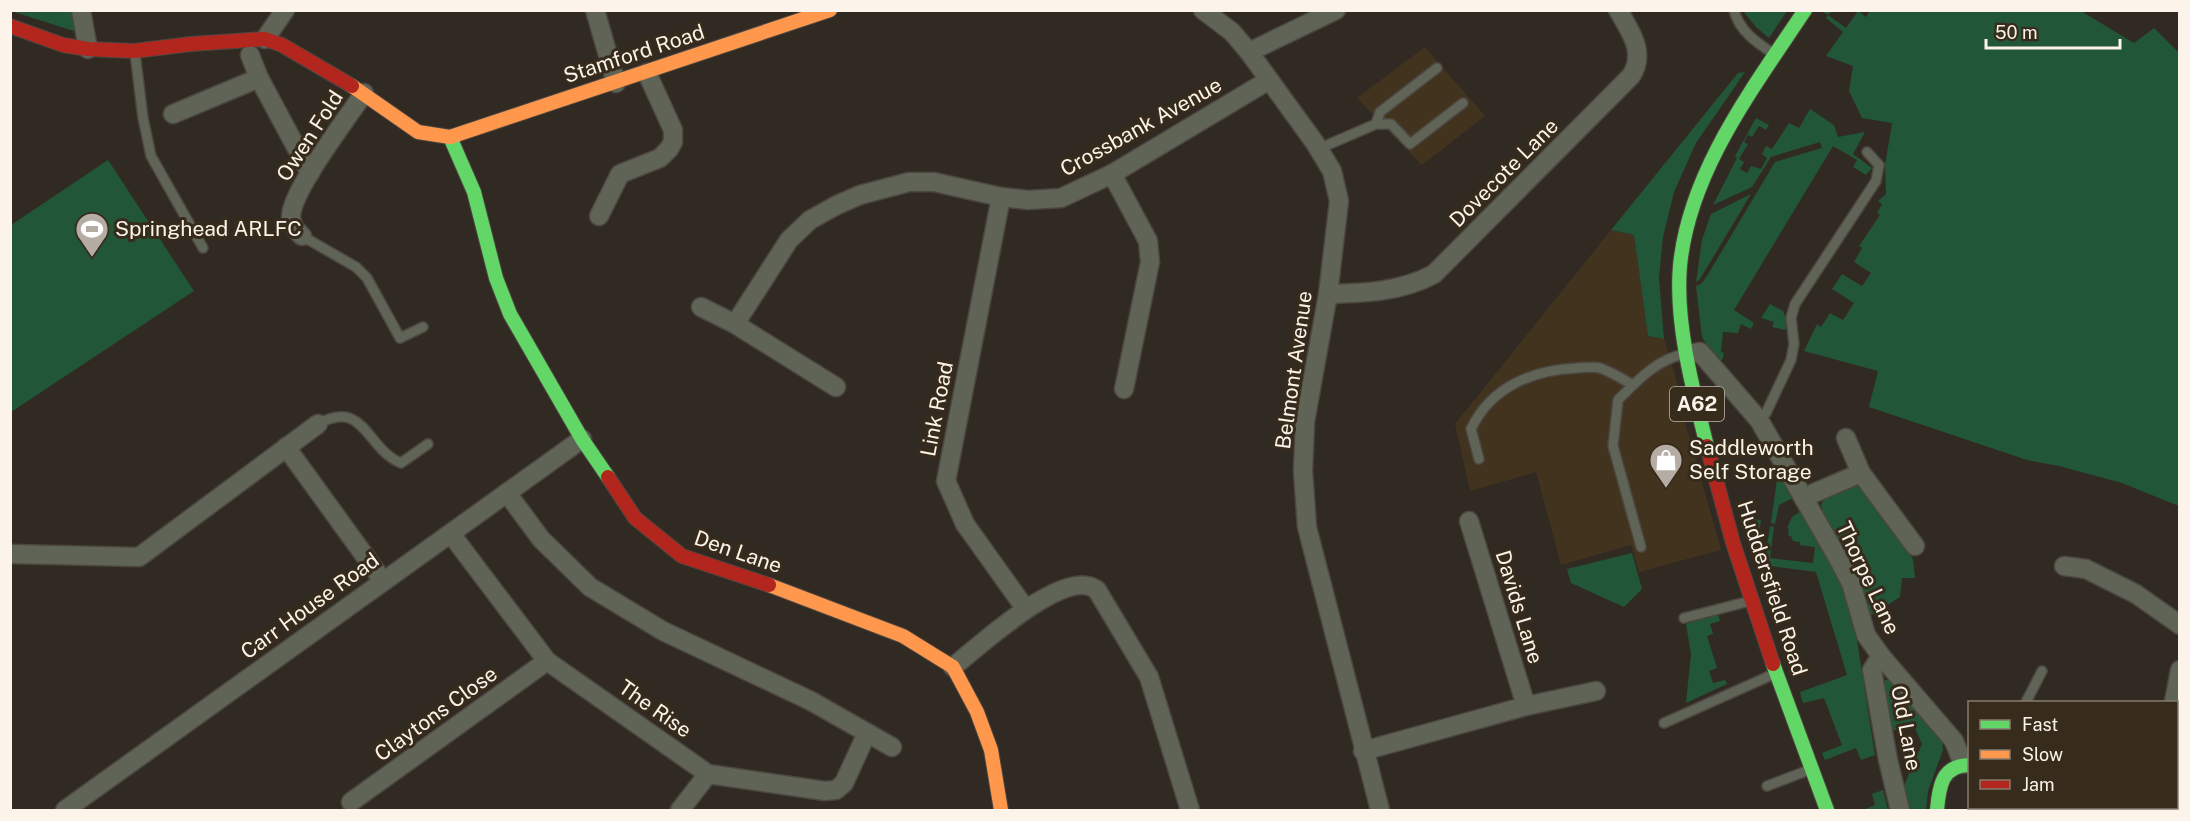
<svg xmlns="http://www.w3.org/2000/svg" width="2190" height="821" viewBox="0 0 2190 821" font-family="'Public Sans',sans-serif">
<style>
.built{fill:#42331f}
.green{fill:#225639}
.lines{fill:none;stroke-linecap:round;stroke-linejoin:round}
.lane-casing{stroke:#4c4640;stroke-width:12}
.street-casing{stroke:#4c4640;stroke-width:21}
.fast-casing{stroke:#4c4640;stroke-width:16}
.slow-casing{stroke:#4c4640;stroke-width:16}
.jam-casing{stroke:#4c4640;stroke-width:16}
.lane{stroke:#5f6457;stroke-width:9}
.street{stroke:#5f6457;stroke-width:18}
.fast{stroke:#63d668;stroke-width:14}
.slow{stroke:#ff974d;stroke-width:14}
.jam{stroke:#b3261e;stroke-width:14}
.labels{text-anchor:middle;stroke-width:6;stroke-linejoin:round;paint-order:stroke}
.shield{fill:#372b1c;stroke:#c1b8ac;stroke-width:1.5}
.shield-label{font-size:20px;font-weight:bold;fill:#fcf4ea}
.street-label{font-size:21px;fill:#fcf4ea;stroke:#372b1c}
.poi-label{font-size:21px;fill:#fcf4ea;stroke:#372b1c;text-anchor:start}
</style>
<rect width="100%" height="100%" fill="#312a22"/>
<!-- built -->
<g class="built">
<path d="M1425,47L1485,116L1422,165L1357,98Z"/>
<path d="M1611,230L1634,235L1648,336L1664,339L1676,378L1681,408L1721,550L1639,572L1631,545L1561,565L1536,472L1470,491L1455,424Z"/>
</g>
<!-- green -->
<g class="green">
<path d="M11,10L75,11L80,33L11,11Z"/>
<path d="M1825,10L1832,11L1828,15L1846,28L1858,11L1866,17L1869,12L1867,11H2081L2134,43L2154,28L2179,53V506L2122,483L2059,466L2027,460L1869,407L1878,371L1804,351L1817,324L1821,327L1830,313L1843,320L1854,303L1832,289L1842,274L1862,286L1871,273L1854,262L1862,248L1859,246L1880,215L1877,213L1882,204L1878,201L1886,194L1885,165L1892,123L1862,118L1849,91L1853,66L1826,56L1843,32L1826,18L1828,15L1823,12Z"/>
<path d="M1743,11H1787L1769,38L1756,27Z"/>
<path d="M1745,72L1696,143L1674,192L1663,237L1659,278L1664,339L1648,336L1634,235L1611,230L1738,73Z"/>
<path d="M1810,109L1834,125L1838,137L1865,132L1853,154L1872,168L1866,175L1853,167L1857,160L1833,146L1734,310L1754,323L1751,329L1741,324L1738,333L1723,332L1721,352L1724,353L1722,360L1718,362L1702,337L1696,286L1701,284L1707,276L1775,162L1822,148L1820,142L1771,157L1752,187L1713,205L1737,158L1735,156L1756,118L1769,125L1766,130L1759,126L1752,137L1748,135L1744,142L1748,144L1739,159L1744,162L1740,169L1747,173L1751,166L1761,169L1767,158L1762,154L1766,146L1772,149L1789,123L1799,128Z"/>
<path d="M108,160L194,291L11,412V225Z"/>
<path d="M1751,194L1700,279L1696,282L1702,240L1711,214Z"/>
<path d="M1770,304L1783,311L1787,323L1785,330L1772,327L1774,322L1761,318Z"/>
<path d="M1778,472L1781,473L1793,498L1779,505L1775,524L1771,523Z"/>
<path d="M1854,485L1860,487L1913,559L1915,578H1902L1900,597L1870,616L1859,576L1823,512L1821,505L1825,497Z"/>
<path d="M1801,511L1845,586L1856,634L1875,755L1861,760L1856,748L1825,760L1822,753L1842,745L1824,698L1803,703L1800,692L1847,675L1816,572L1764,565L1770,526L1774,527L1770,558L1813,563L1815,547L1800,545V542L1793,541L1791,536H1788L1789,529L1787,528L1792,517Z"/>
<path d="M1742,516L1761,520L1758,540L1750,542Z"/>
<path d="M1632,553L1642,589L1624,607L1571,583L1567,569Z"/>
<path d="M1718,614L1720,621L1710,624L1713,634L1707,636L1717,668L1709,671L1713,683L1725,680L1727,684L1686,703L1691,654L1686,624Z"/>
<path d="M1885,680H1892L1942,740L1943,750L1928,791L1926,810H1908L1903,788L1922,744L1914,726L1890,731L1882,687Z"/>
<path d="M1883,790L1888,810H1863L1875,805L1872,794Z"/>
</g>
<g class="lines">
<!-- lane casing -->
<g class="lane-casing">
<g id="lane">
<path d="M1734,10C1739,31 1757,43 1774,54"/>
<path d="M135,53L143,118L151,156L203,248"/>
<path d="M1376,124L1380,112L1437,68"/>
<path d="M1318,149L1376,124H1391L1410,144L1463,103"/>
<path d="M302,236L356,267L367,278L400,338L423,327"/>
<path d="M1759,420L1766,413L1791,360L1794,344L1791,318L1795,304L1876,181L1879,165L1867,152"/>
<path d="M318,424C365,398 366,449 401,463L428,444"/>
<path d="M1479,459L1471,429C1491,387 1532,370 1577,368C1584,368 1594,366 1600,368C1611,372 1623,379 1633,385"/>
<path d="M1641,547L1613,446L1618,400C1638,380 1657,359 1685,354"/>
<path d="M1684,618L1750,601"/>
<path d="M2026,702L2042,671"/>
<path d="M1664,723L1774,674"/>
<path d="M1767,786L1809,770"/>
</g>
</g>
<!-- street casing -->
<g class="street-casing">
<g id="street">
<path d="M81,10L88,49"/>
<path d="M595,10L616,83"/>
<path d="M1203,10L1232,32L1249,52L1315,143L1332,171L1339,201L1328,294L1305,422L1303,471L1307,527L1380,810"/>
<path d="M265,39L285,10"/>
<path d="M1249,52L1336,10"/>
<path d="M250,55L259,78L310,173"/>
<path d="M173,114L259,78"/>
<path d="M1112,174L1148,241L1150,262L1124,389"/>
<path d="M1001,197L946,481L965,524L1025,608"/>
<path d="M599,216L620,174L660,158L669,149L673,142V130L647,73"/>
<path d="M302,236C296,230 291,225 291,216C292,190 348,117 364,93"/>
<path d="M1328,294C1365,293 1401,292 1434,274L1631,76C1646,53 1631,32 1618,10"/>
<path d="M701,307L735,324L836,387"/>
<path d="M735,324L789,240L810,220L837,205L860,195L909,182H934L1001,197L1028,200L1061,198L1112,174L1269,80"/>
<path d="M1688,354L1700,352L1759,420L1839,560L1851,583L1866,635L1881,656L1954,741L1963,764"/>
<path d="M1846,438L1861,473L1915,546"/>
<path d="M286,447L383,581"/>
<path d="M507,493L541,539L590,587L663,631L811,701L892,747"/>
<path d="M1804,499L1814,493L1861,473"/>
<path d="M1469,521L1526,706"/>
<path d="M451,534L547,661L708,774L825,791L836,790L844,783L867,733"/>
<path d="M10,554L139,557L318,424"/>
<path d="M2064,566L2086,569L2136,594L2180,625"/>
<path d="M1881,656L1872,670L1888,760L1900,810"/>
<path d="M953,667C978,647 1066,565 1097,590L1149,677L1190,810"/>
<path d="M2174,702L2180,670"/>
<path d="M2176,749L2180,756"/>
<path d="M1363,751L1526,706L1596,691"/>
<path d="M351,802L547,661"/>
<path d="M65,810L582,439"/>
<path d="M680,810L708,774"/>
</g>
</g>
<!-- fast casing -->
<g class="fast-casing">
<g id="fast">
<path d="M450,137L474,192L496,278L510,314L582,439L608,477"/>
<path d="M1707,446C1693,390 1675,323 1680,266C1689,171 1754,87 1805,10"/>
<path d="M1773,664L1827,810"/>
<path d="M1937,810C1939,786 1942,765 1970,765"/>
</g>
</g>
<!-- slow casing -->
<g class="slow-casing">
<g id="slow">
<path d="M352,86L418,132L450,137L830,10"/>
<path d="M769,585L903,636L953,667L977,712L991,750L1001,810"/>
</g>
</g>
<!-- jam casing -->
<g class="jam-casing">
<g id="jam">
<path d="M10,26L63,45L88,49L134,51L191,44L265,39L282,45L352,86"/>
<path d="M1707,446L1733,543L1773,664"/>
<path d="M608,477L635,518L682,556L769,585"/>
<path d="M2052,808L2058,810"/>
</g>
</g>
<!-- lane -->
<use href="#lane" class="lane"/>
<!-- street -->
<use href="#street" class="street"/>
<!-- fast -->
<use href="#fast" class="fast"/>
<!-- slow -->
<use href="#slow" class="slow"/>
<!-- jam -->
<use href="#jam" class="jam"/>
</g>
<!-- icons -->
<defs>
<g id="stadium-pin" transform="scale(1.725)"><path d="M0 17L-7.5 6A9.5 9.5 0 1 1 7.5 6Z" fill="#b5ada4" stroke="#372b1c"/><path d="M0-5a6.5 5 0 1 0 0 10a6.5 5 0 1 0 0-10ZM-3.5-1.8h7v3.6h-7Z" fill="#fff"/></g>
<g id="shop-pin" transform="scale(1.725)"><path d="M0 17L-7.5 6A9.5 9.5 0 1 1 7.5 6Z" fill="#b5ada4" stroke="#372b1c"/><path d="M-5-2.5h2.3a2.7 3.5 0 0 1 5.4 0H5L5.5 6h-11ZM-1.5-2.5h3a1.5 2.3 0 0 0-3 0Z" fill="#fff"/></g>
</defs>
<g fill-rule="evenodd">
<use href="#stadium-pin" x="92" y="229"/>
<use href="#shop-pin" x="1666" y="460"/>
</g>
<g class="labels">
<!-- shield labels -->
<rect class="shield" x="1670" y="387" width="54" height="34" rx="4.5"/>
<g class="shield-label">
<text x="1697" y="411">A62</text>
</g>
<!-- street labels -->
<g class="street-label">
<text transform="translate(634 54) rotate(-18)" y="7">Stamford Road</text>
<text transform="translate(1141 127) rotate(-29)" y="7">Crossbank Avenue</text>
<text transform="translate(310 136) rotate(-57)" y="7">Owen Fold</text>
<text transform="translate(1504 173) rotate(-45)" y="7">Dovecote Lane</text>
<text transform="translate(1294 370) rotate(-82)" y="7">Belmont Avenue</text>
<text transform="translate(937 409) rotate(-79)" y="7">Link Road</text>
<text transform="translate(738 552) rotate(19)" y="7">Den Lane</text>
<text transform="translate(1868 578) rotate(65)" y="7">Thorpe Lane</text>
<text transform="translate(1772 588) rotate(72)" y="7">Huddersfield Road</text>
<text transform="translate(310 606) rotate(-36)" y="7">Carr House Road</text>
<text transform="translate(1519 607) rotate(73)" y="7">Davids Lane</text>
<text transform="translate(655 709) rotate(35)" y="7">The Rise</text>
<text transform="translate(436 714) rotate(-36)" y="7">Claytons Close</text>
<text transform="translate(1906 728) rotate(79)" y="7">Old Lane</text>
</g>
<!-- poi labels -->
<g class="poi-label">
<text x="115" y="236">Springhead ARLFC</text>
<text x="1689" y="455">Saddleworth<tspan x="1689" dy="24">Self Storage</tspan></text>
</g>
</g>
<!-- border -->
<rect width="2190" height="821" fill="none" stroke="#fcf4ea" stroke-width="24"/>
<!-- legend -->
<rect x="1968" y="701" width="210" height="108" fill="#372b1c" stroke="#867b6e" stroke-width="1.5"/>
<rect x="1980" y="720" width="30" height="9" fill="#63d668" stroke="#867b6e" stroke-width="1.5"/>
<text x="2022" y="731" font-size="18" fill="#fcf4ea">Fast</text>
<rect x="1980" y="750" width="30" height="9" fill="#ff974d" stroke="#867b6e" stroke-width="1.5"/>
<text x="2022" y="761" font-size="18" fill="#fcf4ea">Slow</text>
<rect x="1980" y="780" width="30" height="9" fill="#b3261e" stroke="#867b6e" stroke-width="1.5"/>
<text x="2022" y="791" font-size="18" fill="#fcf4ea">Jam</text>
<!-- scale -->
<path d="M1986 39v9h134v-9" fill="none" stroke="#fcf4ea" stroke-width="3"/>
<text x="1995" y="39" font-size="18" fill="#fcf4ea" stroke="#372b1c" stroke-width="4.5" paint-order="stroke">50 m</text>
</svg>
